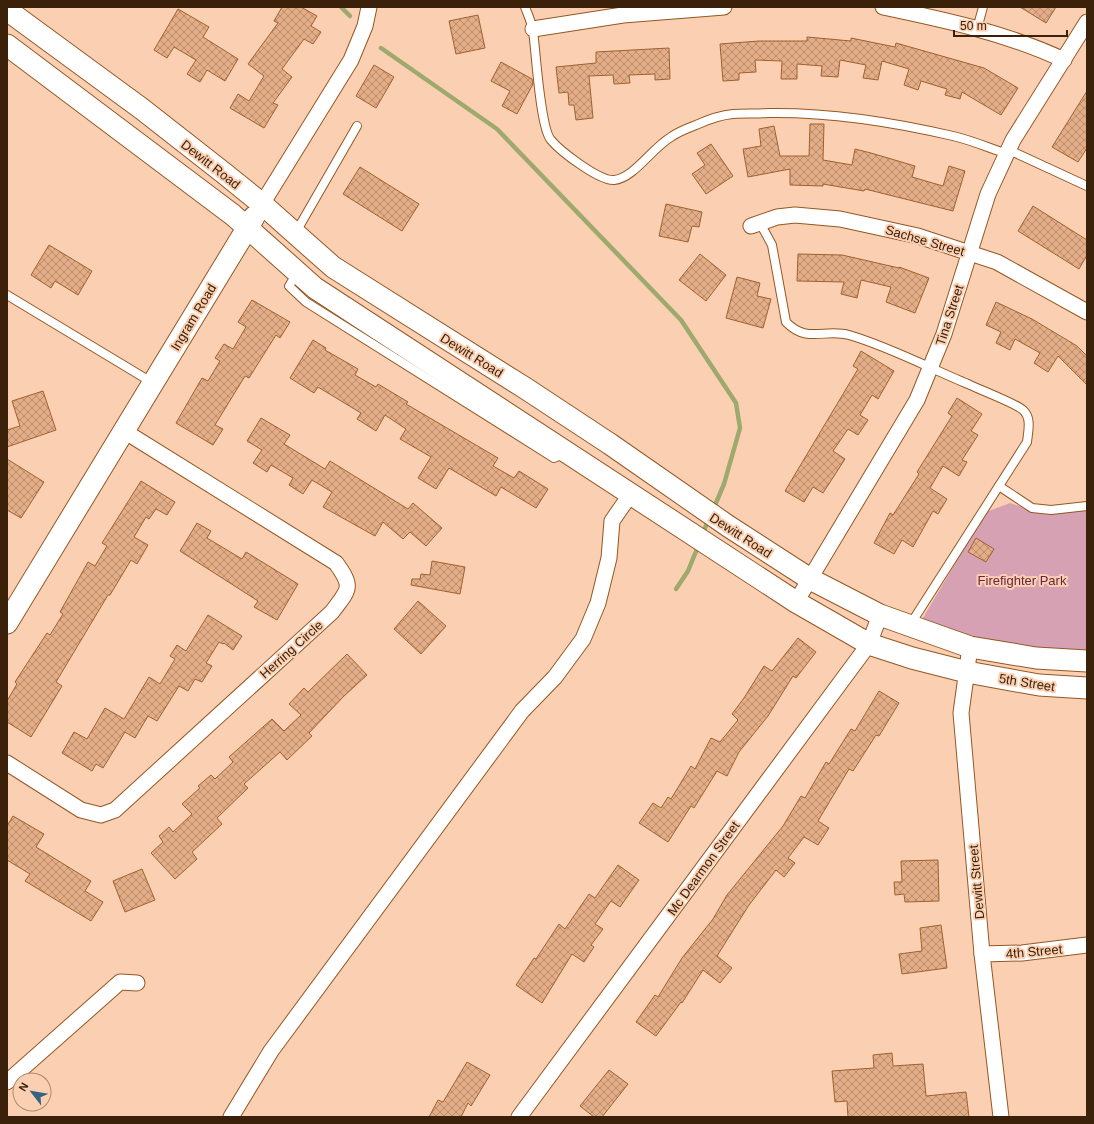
<svg xmlns="http://www.w3.org/2000/svg" width="1094" height="1124" viewBox="0 0 1094 1124" font-family="Arial,sans-serif">
<style>
.green{fill:#d6a2b3}
.lines{fill:none;stroke-linecap:round;stroke-linejoin:round}
.stream{stroke:#9ea96e;stroke-width:4.5}
.building{fill:url(#building-cross-hatch);stroke:#a0612d}
.service-casing{stroke:#955722;stroke-width:10}
.minor-casing{stroke:#955722;stroke-width:17}
.secondary-casing{stroke:#955722;stroke-width:23}
.service{stroke:#fff;stroke-width:8}
.minor{stroke:#fff;stroke-width:15}
.secondary{stroke:#fff;stroke-width:21}
.labels{text-anchor:middle;stroke-width:4;stroke-linejoin:round;paint-order:stroke}
.street-label{font-size:13px;fill:#3b200a;stroke:#fbd0b2}
.park-label{font-size:13px;fill:#6d2242;stroke:#fbd0b2}
</style>
<defs>
<pattern id="building-cross-hatch" width="8" height="8" patternUnits="userSpaceOnUse"><rect width="8" height="8" fill="#e2ad87"/><path d="M0 0l8 8M0 8l8-8" fill="none" stroke="#b88c6d"/></pattern>
</defs>
<rect width="100%" height="100%" fill="#fbd0b2"/>
<!-- green -->
<path class="green" d="M1010,503L1047,514L1087,510V652H1056L983,640L921,621L986,512Z"/>
<g class="lines">
<!-- stream -->
<g class="stream">
<path d="M341,7L350,16"/>
<path d="M381,48L497,129L681,320L736,403L740,428L724,484L713,510"/>
<path d="M702,536L709,518"/>
<path d="M676,589L688,571L699,544"/>
</g>
</g>
<!-- building -->
<g class="building">
<path d="M282,7H301L317,16L311,26L321,32L313,44L304,39L282,69L292,77L273,103L278,105L264,128L230,108L238,94L249,101L264,76L248,64L278,23L274,21Z"/>
<path d="M1020,7H1056L1046,23Z"/>
<path d="M178,9L209,27L203,37L238,59L225,81L207,70L200,82L187,74L196,60L174,47L167,58L154,50Z"/>
<path d="M478,15L485,48L456,54L449,21Z"/>
<path d="M807,37L851,41V38L895,47L896,43L984,68L1018,88L1001,115L962,92L960,99L945,95L947,89L921,81L918,90L904,85L909,69L882,61L878,80L863,78L866,65L840,60L838,77L821,76L822,66L797,64V79H781L782,61L755,60L756,72L739,73V80L723,81L720,44L759,41H807Z"/>
<path d="M669,48L670,79L655,80V74L629,75L630,83L614,84L613,75L589,76L593,118L576,120L574,105H569L568,92L559,93L556,67L596,63V52Z"/>
<path d="M501,62L532,79L533,84L517,114L502,106L510,91L491,81Z"/>
<path d="M374,65L394,77L376,108L356,96Z"/>
<path d="M1087,91V148L1078,162L1052,147Z"/>
<path d="M810,124H824L823,160L852,165L855,149L871,153L915,166L912,177L943,186L949,166L965,171L953,211L865,189L864,191L823,184V186L790,185V169L748,177L743,149L761,146L759,129L774,126L780,156H809Z"/>
<path d="M711,144L733,176L706,194L692,174L705,165L697,153Z"/>
<path d="M360,167L419,204L402,231L343,194Z"/>
<path d="M666,204L702,212L699,227L692,226L688,242L659,236Z"/>
<path d="M1033,206L1087,240V255L1079,269L1018,231Z"/>
<path d="M49,245L92,271L78,295L55,281L51,288L31,275Z"/>
<path d="M700,254L726,275L706,301L679,280Z"/>
<path d="M798,254L842,255L899,268V267L929,278L915,313L886,302L891,287L861,280L857,298L841,294L844,282L797,281Z"/>
<path d="M737,277L760,283L757,296L771,299L763,328L726,318Z"/>
<path d="M252,300L290,322L280,338L276,335L249,378L245,376L215,425L223,429L213,445L176,423L202,378L208,381L220,361L215,358L224,344L233,349L246,327L238,322Z"/>
<path d="M996,302L1032,319L1077,346L1087,356V385L1058,356L1048,372L1034,363L1040,353L1015,339L1010,350L996,343L1001,332L986,325Z"/>
<path d="M313,340L326,348L325,350L358,369L355,375L376,387L378,384L408,402L406,404L498,458L493,466L514,478L519,471L548,489L536,508L501,487L496,496L449,468L436,489L418,478L431,457L400,439L406,429L385,415L376,431L357,419L361,413L318,387L314,393L290,378Z"/>
<path d="M861,351L894,371L878,399L872,395L860,415L868,420L858,435L848,429L833,451L845,459L823,493L813,487L804,502L785,491L858,369L853,366Z"/>
<path d="M43,391L56,430L7,447V430L20,426L12,401Z"/>
<path d="M957,398L982,414L971,431L978,435L962,460L967,462L959,476L943,466L930,488L947,499L938,514L933,511L913,547L902,540L894,554L874,543L890,513L893,515L919,474L917,472L952,416L948,413Z"/>
<path d="M261,418L290,435L284,444L325,469L330,461L408,509L413,503L442,528L426,546L410,532L403,539L383,522L375,536L323,507L332,492L312,480L303,494L289,485L293,478L271,465L267,472L253,463L262,450L247,441Z"/>
<path d="M7,459L44,482L21,518L7,510Z"/>
<path d="M141,481L175,502L167,515L156,509L149,519L146,517L134,537L148,545L137,564L131,560L110,595H108L56,682L62,686L31,737L7,722V701L17,684L15,682L47,633L50,635L63,614L60,612L88,562L95,566L107,546L102,543Z"/>
<path d="M197,523L211,531L207,538L242,559L246,552L298,584L277,620L254,607L258,601L180,551Z"/>
<path d="M976,538L994,549L986,562L968,552Z"/>
<path d="M432,561L465,567L460,594L411,585L412,579H420L421,574L430,575Z"/>
<path d="M418,601L446,626L421,654L394,629Z"/>
<path d="M208,615L242,636L233,650L224,643L223,644L219,642L206,663L212,666L202,682L195,679L188,691L179,686L157,721L148,716L135,738L125,732L103,768L96,764L92,771L62,753L74,732L87,739L105,708L124,719L149,677L160,684L175,659L170,656L177,645L186,651Z"/>
<path d="M798,638L816,652L796,678L793,676L768,716L739,752L727,776L717,771L694,808L691,806L668,842L639,823L653,803L661,808L668,797L671,799L691,766L695,769L711,738L720,742L738,720L732,714L744,698L764,666L772,671Z"/>
<path d="M347,654L367,675L343,697L309,733L312,736L287,760L280,752L244,784L248,788L217,818L222,824L192,852L197,859L175,879L151,853L163,842L159,836L169,827L173,832L192,814L182,804L200,788L198,786L211,775L215,779L233,762L229,757L272,719L284,731L301,715L289,704L304,688L308,692Z"/>
<path d="M879,691L899,703L879,736L876,735L853,771L849,769L818,821L829,828L818,845L804,837L788,858L795,863L784,877L776,870L749,905L717,956L732,968L720,983L703,970L682,1003L681,1002L656,1036L636,1022L655,995L658,997L682,958L713,919L727,895L783,826L801,796L805,798L826,762L829,764L851,729L855,731Z"/>
<path d="M13,816L44,834L36,847L91,881L85,891L103,902L91,921L25,881L30,874L7,860V826Z"/>
<path d="M938,860L939,901L905,902L904,894L895,895L894,882H902L901,861Z"/>
<path d="M618,865L639,880L620,907L611,901L595,924L603,929L591,945L594,947L584,962L572,954L542,1003L516,985L534,958L536,959L559,924L565,929L589,894L595,898Z"/>
<path d="M142,869L155,900L125,912L113,881Z"/>
<path d="M941,925L947,968L902,974L899,954L922,951L920,928Z"/>
<path d="M892,1053L893,1066L923,1064L926,1096L966,1092L969,1117H848L847,1101L835,1102L832,1071L874,1068L873,1055Z"/>
<path d="M467,1062L490,1075L471,1106L468,1103L461,1117H429L438,1100L443,1102Z"/>
<path d="M609,1070L628,1084L602,1117H594L580,1106Z"/>
</g>
<g class="lines">
<!-- service casing -->
<g class="service-casing">
<g id="service">
<path d="M525,7C528,15 532,23 533,31C536,51 540,128 551,140C560,151 599,181 614,180C634,178 652,148 671,137C678,132 688,128 696,125C707,120 721,115 733,114C744,113 756,114 768,113C830,112 893,122 953,136C971,140 989,148 1007,154"/>
<path d="M977,29L983,7"/>
<path d="M1009,150L1087,186"/>
<path d="M760,223L772,245L786,322C807,344 825,328 849,335C890,347 929,368 968,384C980,390 1015,403 1023,410C1032,418 1028,432 1027,442L910,625"/>
<path d="M296,232L357,126"/>
<path d="M297,273L289,286L306,302L554,458L565,453"/>
<path d="M7,295L153,383"/>
<path d="M999,486L1032,508L1051,510L1087,506"/>
</g>
</g>
<!-- minor casing -->
<g class="minor-casing">
<g id="minor">
<path d="M883,7C945,20 1006,33 1064,60"/>
<path d="M533,29L623,15L724,7"/>
<path d="M262,204L351,60L365,26L369,7"/>
<path d="M751,226L777,217L795,215L840,219L918,236L997,262L1087,312"/>
<path d="M796,602L917,400L944,334L988,194L1013,140L1087,22"/>
<path d="M970,647L961,713L982,954L1001,1117"/>
<path d="M7,763L81,810L101,815L115,810L332,612C349,589 354,588 336,563L124,431"/>
<path d="M982,954L1022,953L1087,945"/>
<path d="M7,1082L120,982L137,983"/>
<path d="M231,1117L271,1051L522,711L555,677L583,639L598,603L609,558L612,521L630,495"/>
<path d="M519,1117L869,644L880,615"/>
</g>
</g>
<!-- secondary casing -->
<g class="secondary-casing">
<g id="secondary">
<path d="M7,10L142,109L225,174L262,204L333,267L525,388L610,444L728,526L810,579L880,615L970,647L1036,658L1087,661"/>
<path d="M7,45L233,215L315,288L796,602L869,644L912,658L967,672L1039,685L1087,688"/>
<path d="M7,623L254,217"/>
</g>
</g>
<!-- service -->
<use href="#service" class="service"/>
<!-- minor -->
<use href="#minor" class="minor"/>
<!-- secondary -->
<use href="#secondary" class="secondary"/>
</g>
<g class="labels">
<!-- street labels -->
<g class="street-label">
<text transform="translate(211 164) rotate(38)" y="5">Dewitt Road</text>
<text transform="translate(925 240) rotate(16)" y="5">Sachse Street</text>
<text transform="translate(949 315) rotate(-72)" y="5">Tina Street</text>
<text transform="translate(193 317) rotate(-59)" y="5">Ingram Road</text>
<text transform="translate(472 355) rotate(32)" y="5">Dewitt Road</text>
<text transform="translate(741 535) rotate(33)" y="5">Dewitt Road</text>
<text transform="translate(291 649) rotate(-42)" y="5">Herring Circle</text>
<text transform="translate(1027 682) rotate(9)" y="5">5th Street</text>
<text transform="translate(703 868) rotate(-54)" y="5">Mc Dearmon Street</text>
<text transform="translate(976 882) rotate(-95)" y="5">Dewitt Street</text>
<text transform="translate(1034 951) rotate(-5)" y="5">4th Street</text>
</g>
<!-- park labels -->
<g class="park-label">
<text x="1022" y="585">Firefighter Park</text>
</g>
</g>
<!-- border -->
<rect width="1094" height="1124" fill="none" stroke="#3b200a" stroke-width="16"/>
<!-- north arrow -->
<g transform="translate(32 1092) rotate(301)"><circle r="19" fill="#fbd0b2" stroke="#ae8a6f"/>
<path d="M0-3L7 15L0 10L-7 15Z" fill="#336482"/>
<text y="-6" font-size="11" font-weight="bold" text-anchor="middle" fill="#3b200a">N</text>
</g>
<!-- scale -->
<path d="M954 30v6h113v-6" fill="none" stroke="#3b200a" stroke-width="2"/>
<text x="960" y="30" font-size="12" fill="#3b200a" stroke="#fbd0b2" stroke-width="3" paint-order="stroke">50 m</text>
</svg>
